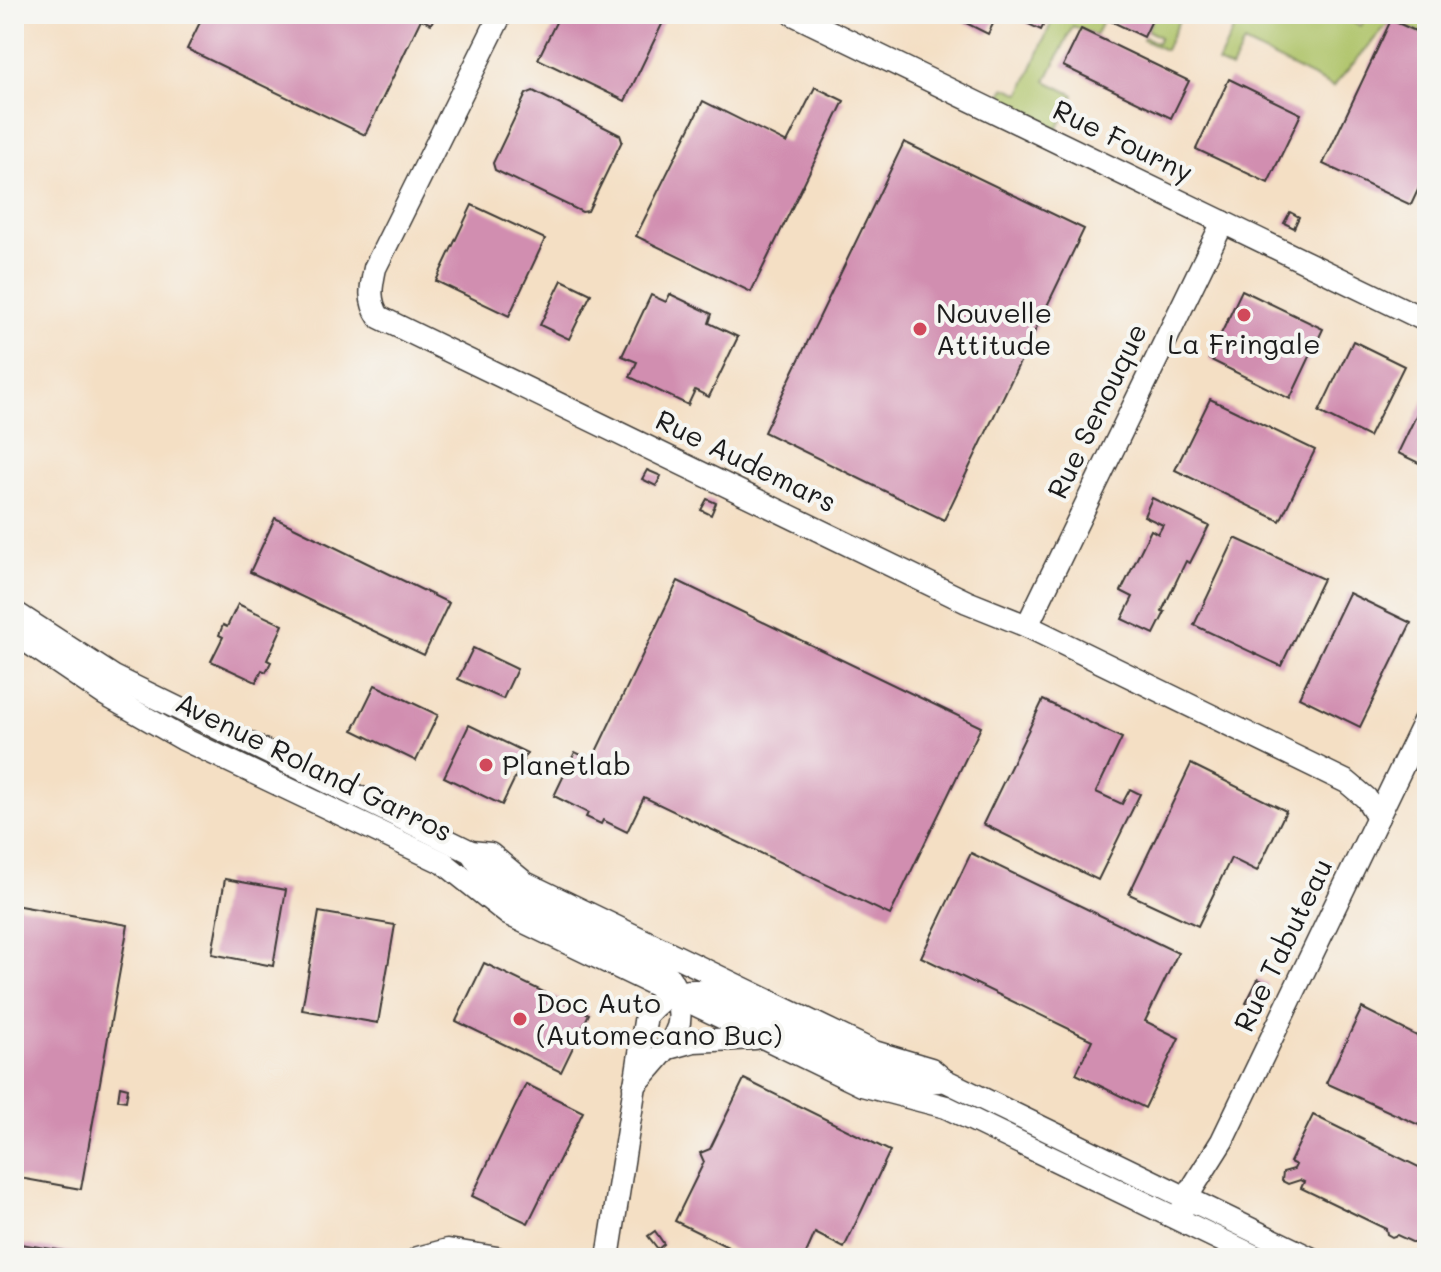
<svg xmlns="http://www.w3.org/2000/svg" width="1441" height="1272" viewBox="0 0 1441 1272" font-family="Mali,sans-serif">
<style>
.green{fill:#aec367;stroke:#657042;stroke-width:2}
.building{fill:#d18eb0}
.lines{fill:none;stroke-linecap:round;stroke-linejoin:round}
.minor-casing{stroke:#3c3935;stroke-width:25}
.minor{stroke:#fff;stroke-width:22}
.poi-dot{fill:#d1495b;stroke:#f6f6f2;stroke-width:3}
.labels{text-anchor:middle;stroke-width:8;stroke-linejoin:round;paint-order:stroke}
.street-label{font-size:28px;fill:#1c1c1c;stroke:#f6f6f2}
.poi-label{font-size:28px;fill:#1c1c1c;stroke:#f6f6f2;text-anchor:start}
</style>
<rect width="100%" height="100%" fill="#f6f6f2"/>
<filter id="ink" filterUnits="userSpaceOnUse"><feTurbulence type="fractalNoise" baseFrequency=".0125" numOctaves="2"/><feDisplacementMap in="SourceGraphic" scale="16" xChannelSelector="R" yChannelSelector="G"/><feConvolveMatrix kernelMatrix="1 2 1 2 8 2 1 2 1" color-interpolation-filters="sRGB"/></filter>
<filter id="wash" filterUnits="userSpaceOnUse"><feTurbulence type="fractalNoise" baseFrequency=".006" numOctaves="4" result="noise"/><feDisplacementMap in="SourceGraphic" scale="32" xChannelSelector="R" yChannelSelector="G"/><feGaussianBlur stdDeviation="1.8" result="paint"/><feColorMatrix in="noise" values="0 0 0 0 0 0 0 0 0 0 0 0 0 0 0 0 0 1.4 0 .05"/><feComposite in="paint" operator="in"/></filter>
<g filter="url(#wash)">
<rect width="100%" height="100%" fill="#f4dfc4"/>
<!-- green -->
<g class="green">
<path d="M1055,14H1096L1104,18L1095,36L1073,26L1046,81L1074,95L1057,130L998,101L1005,87L1021,94Z"/>
<path d="M1155,14H1182L1165,50L1143,40L1144,37L1157,43L1160,37L1147,30Z"/>
<path d="M1232,14H1334L1361,26L1367,14H1427V36L1391,20L1333,87L1244,43L1231,69L1218,63L1239,18Z"/>
</g>
<g id="blocks">
<!-- building -->
<g class="building">
<path d="M204,14H436L431,24L421,19L365,135L187,49Z"/>
<path d="M560,14H667L625,101L538,59Z"/>
<path d="M948,14H998L988,34Z"/>
<path d="M1007,14H1049L1041,30Z"/>
<path d="M1096,14H1155L1144,37Z"/>
<path d="M1391,20L1427,36V178L1424,177L1411,205L1323,164Z"/>
<path d="M1081,29L1189,81L1171,118L1063,66Z"/>
<path d="M1229,79L1301,114L1268,183L1196,149Z"/>
<path d="M815,87L844,101L751,292L636,236L703,101L787,143Z"/>
<path d="M533,91L620,135L622,141L588,211L582,212L495,170L493,163L526,94Z"/>
<path d="M904,142L1084,229L944,520L764,432Z"/>
<path d="M472,205L545,239L509,316L436,281Z"/>
<path d="M1290,212L1299,217L1294,228L1284,223Z"/>
<path d="M562,280L591,294L569,339L540,325Z"/>
<path d="M1242,290L1323,329L1290,399L1209,359Z"/>
<path d="M670,294L712,314L709,323L738,337L709,397L695,390L688,405L630,377L637,362L622,356L651,295L666,302Z"/>
<path d="M1353,341L1404,366L1369,437L1319,412Z"/>
<path d="M1427,393V467L1398,453Z"/>
<path d="M1210,399L1315,450L1280,521L1175,470Z"/>
<path d="M647,470L661,476L656,486L642,479Z"/>
<path d="M1152,498L1209,526L1190,563L1186,561L1162,611L1165,612L1154,634L1122,619L1133,597L1121,591L1151,530L1158,534L1163,525L1144,516Z"/>
<path d="M707,499L716,503L711,515L701,510Z"/>
<path d="M275,518L449,603L424,655L250,572Z"/>
<path d="M1235,538L1323,579L1281,666L1194,625Z"/>
<path d="M678,581L981,727L890,915L644,797L627,832L603,820L601,824L586,817L588,813L554,796L575,752L592,760Z"/>
<path d="M1349,593L1411,623L1360,727L1299,697Z"/>
<path d="M238,604L283,625L267,660L271,662L266,672L262,670L256,682L211,661L223,637L219,635L223,625L227,627Z"/>
<path d="M473,648L517,669L503,699L458,679Z"/>
<path d="M375,685L438,715L416,761L353,730Z"/>
<path d="M1043,700L1122,738L1096,792L1122,804L1130,789L1140,794L1098,880L983,824Z"/>
<path d="M469,725L527,753L502,805L444,777Z"/>
<path d="M1191,764L1286,811L1257,871L1231,858L1198,926L1129,894Z"/>
<path d="M971,853L1178,953L1145,1021L1179,1038L1145,1108L1076,1074L1092,1040L921,957Z"/>
<path d="M225,879L286,890L273,966L212,954Z"/>
<path d="M14,905L128,925L81,1189L14,1177Z"/>
<path d="M319,912L395,925L378,1023L302,1010Z"/>
<path d="M484,963L589,1014L561,1072L456,1021Z"/>
<path d="M1258,979L1268,984L1257,1008L1246,1003Z"/>
<path d="M1362,1008L1427,1041V1114L1421,1126L1326,1083Z"/>
<path d="M744,1079L890,1151L844,1248L815,1233L804,1258H750L741,1254L738,1256L734,1254L736,1251L675,1221L704,1162L700,1153L710,1149Z"/>
<path d="M526,1084L583,1112L528,1223L472,1196Z"/>
<path d="M120,1086L128,1088L126,1101L118,1100Z"/>
<path d="M1313,1115L1427,1171V1249L1397,1235L1392,1237L1387,1234L1386,1229L1301,1188L1304,1182L1300,1180L1288,1184L1282,1181L1283,1172L1294,1169L1296,1165L1290,1162Z"/>
<path d="M655,1231L664,1244L658,1249L648,1236Z"/>
<path d="M14,1243L96,1256L95,1258H14Z"/>
</g>
</g>
</g>
<g filter="url(#ink)">
<use href="#blocks" fill-opacity="0" stroke="#3c3935" stroke-width="2"/>
<g class="lines">
<!-- minor casing -->
<g class="minor-casing">
<g id="minor">
<path d="M501,14L375,268C371,287 368,300 379,317L967,602L1027,626L1347,782L1366,798L1378,817"/>
<path d="M793,14L1427,321"/>
<path d="M14,612L114,677L471,852L490,854L525,883L874,1052L931,1069L944,1080L1310,1258"/>
<path d="M1027,626L1223,222"/>
<path d="M14,633L104,694L183,739L444,863L508,914L862,1085L946,1107L1258,1258"/>
<path d="M471,852C481,870 501,889 518,900C551,922 653,950 670,979C677,990 682,1014 678,1027C670,1049 649,1068 634,1086"/>
<path d="M665,1049L694,1041L755,1038"/>
<path d="M1181,1212L1193,1187L1222,1141L1427,715"/>
<path d="M418,1258L448,1250L497,1258"/>
<path d="M608,1258L646,1015C667,991 680,989 712,992C762,1015 894,1094 944,1080"/>
</g>
</g>
<!-- minor -->
<use href="#minor" class="minor"/>
</g>
</g>
<!-- markers -->
<g class="poi-dot">
<circle cx="1244" cy="315" r="8"/>
<circle cx="920" cy="329" r="8"/>
<circle cx="486" cy="765" r="8"/>
<circle cx="520" cy="1019" r="8"/>
</g>
<g class="labels">
<!-- street labels -->
<g class="street-label">
<text transform="translate(1123 141) rotate(26)" y="10">Rue Fourny</text>
<text transform="translate(1097 411) rotate(-64)" y="10">Rue Senouque</text>
<text transform="translate(746 461) rotate(26)" y="10">Rue Audemars</text>
<text transform="translate(314 767) rotate(26)" y="10">Avenue Roland Garros</text>
<text transform="translate(1283 945) rotate(-64)" y="10">Rue Tabuteau</text>
</g>
<!-- poi labels -->
<g class="poi-label">
<text x="936" y="323">Nouvelle<tspan x="936" dy="32">Attitude</tspan></text>
<text x="1244" y="354" text-anchor="middle">La Fringale</text>
<text x="502" y="775">Planetlab</text>
<text x="536" y="1013">Doc Auto<tspan x="536" dy="32">(Automecano Buc)</tspan></text>
</g>
</g>
<!-- margin -->
<rect width="1441" height="1272" fill="none" stroke="#f6f6f2" stroke-width="48"/>
</svg>
